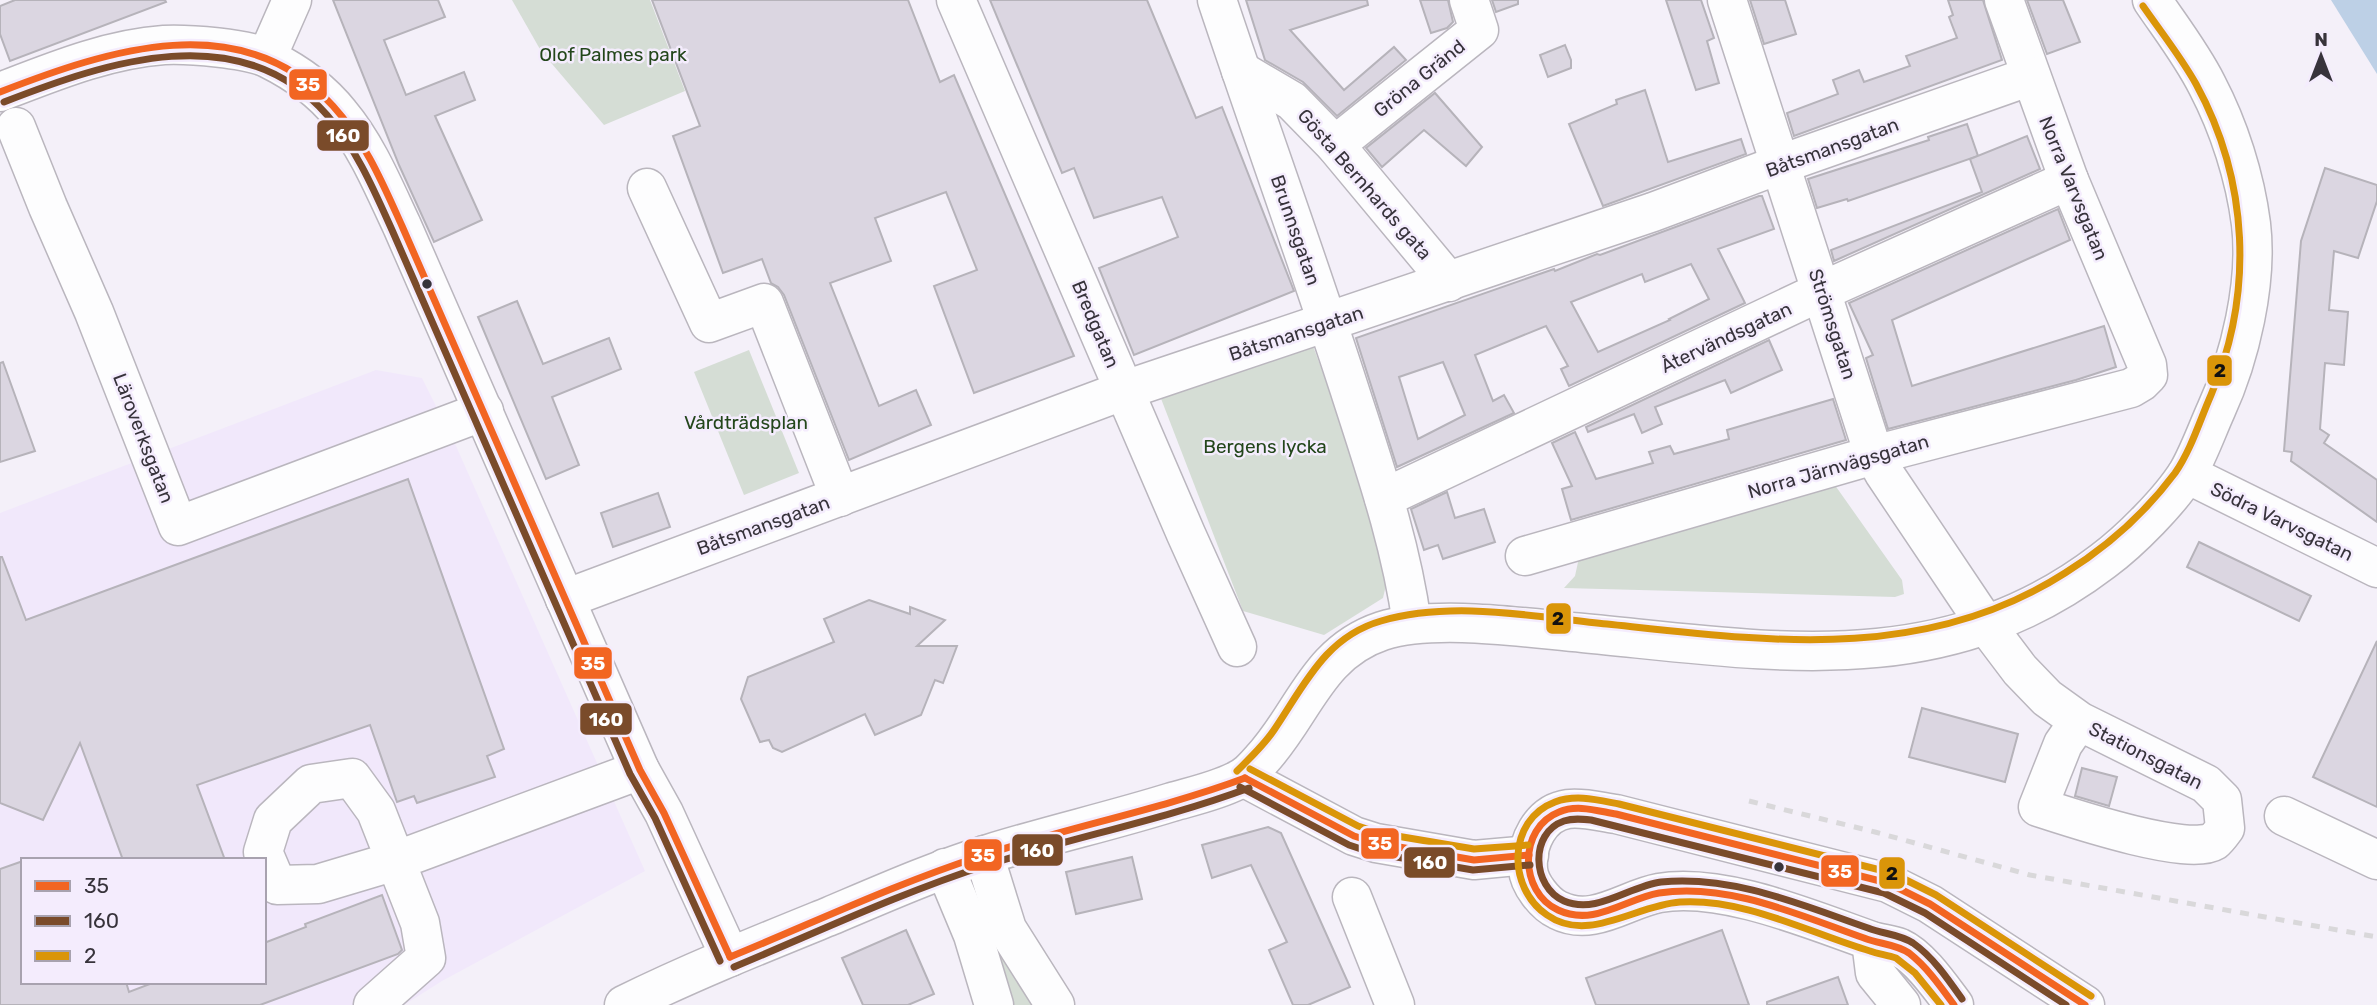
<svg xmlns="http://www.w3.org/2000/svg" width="2377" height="1005" viewBox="0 0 2377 1005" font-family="Rubik,sans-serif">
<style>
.built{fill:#f1e8fb;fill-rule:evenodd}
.green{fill:#d5ddd5}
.water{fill:#bdd0e6}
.building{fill:#dbd6e1;stroke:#b6b3ba;stroke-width:2;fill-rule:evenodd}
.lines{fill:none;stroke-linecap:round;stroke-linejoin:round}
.minor-casing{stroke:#bab6be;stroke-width:41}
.minor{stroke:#fdfdfe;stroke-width:38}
.rail{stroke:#d9d8da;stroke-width:5;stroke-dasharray:9 9;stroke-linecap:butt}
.bus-1-casing{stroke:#f4ecfd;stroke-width:12}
.bus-2-casing{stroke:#f4ecfd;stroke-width:12}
.bus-3-casing{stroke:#f4ecfd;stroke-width:12}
.bus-1{stroke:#f26522;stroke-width:7}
.bus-2{stroke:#7a4b2a;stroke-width:7}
.bus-3{stroke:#da9509;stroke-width:7}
.bus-dot{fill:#37333b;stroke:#f4ecfd;stroke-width:2.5}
.labels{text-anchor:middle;stroke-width:5;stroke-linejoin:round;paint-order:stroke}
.park-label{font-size:19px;fill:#23461b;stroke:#f4ecfd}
.street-label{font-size:19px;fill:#37333b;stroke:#f4ecfd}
.line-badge{stroke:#f4ecfd;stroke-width:2.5}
.badge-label{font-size:19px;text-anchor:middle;font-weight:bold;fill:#fff}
.pale-badge-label{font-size:19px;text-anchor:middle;font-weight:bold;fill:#111}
</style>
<rect width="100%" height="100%" fill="#f4f0f9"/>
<!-- built -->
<path class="built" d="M376,370L422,378L456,446L645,871L442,981L404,1005H0V513ZM23,860H264V982H23Z"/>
<!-- green -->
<g class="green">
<path d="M512,0H650L685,91L604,125L541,51Z"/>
<path d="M1313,346L1371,502L1390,568L1383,598L1324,635L1243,611L1160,396Z"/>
<path d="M749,350L799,473L744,495L694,372Z"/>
<path d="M1832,481L1902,580L1904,594L1895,597L1564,588L1575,576L1580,553Z"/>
<path d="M991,922L1039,1005H1004Z"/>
</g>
<!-- water -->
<path class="water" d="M2331,0H2377V74Z"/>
<!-- building -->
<g class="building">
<path d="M15,0H165L166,2L10,61L0,34V6Z"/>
<path d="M333,0H438L445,17L384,40L406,95L464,72L475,100L435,116L482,220L434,242L399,165Z"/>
<path d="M652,0H908L940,82L954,75L1074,356L974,393L934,286L977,270L946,192L875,218L891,261L830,283L879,406L916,390L931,425L849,460L784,295L778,287L771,283L762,259L723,273L673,136L700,126Z"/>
<path d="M990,0H1147L1196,118L1222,107L1294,291L1134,355L1099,268L1178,237L1162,197L1094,218L1074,168L1062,173Z"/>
<path d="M1246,0H1367L1368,5L1290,30L1344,90L1394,47L1406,60L1337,116L1303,82L1265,60Z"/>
<path d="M1420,0H1448L1453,22L1447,28L1431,33Z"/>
<path d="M1492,0H1518V4L1496,12Z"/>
<path d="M1666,0H1701L1714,38L1707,41L1719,83L1696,90Z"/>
<path d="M1750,0H1785L1796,34L1764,44Z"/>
<path d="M1948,0H1983L2002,60L1794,136L1787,113L1838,94L1833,80L1859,70L1864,82L1910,66L1906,56L1957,38L1949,17L1953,15Z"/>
<path d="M2027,0H2063L2080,42L2047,54Z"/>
<path d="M1565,45L1571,60V68L1548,77L1540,55Z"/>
<path d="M1645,90L1668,162L1741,139L1746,154L1603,206L1569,124L1617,104L1616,100Z"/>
<path d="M1435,93L1482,147L1466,166L1424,130L1382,167L1366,148Z"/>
<path d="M1967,124L1978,156L1848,201L1847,199L1817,208L1808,179L1929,140L1928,137Z"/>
<path d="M2027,136L2040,169L1834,261L1831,250L1982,192L1970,159Z"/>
<path d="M2325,168L2377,185V201L2358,258L2334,251L2329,310L2348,312L2344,365L2325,363L2320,429L2329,435L2324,443L2377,480V522L2291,461L2292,452L2284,451L2301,241Z"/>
<path d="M1759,196H1762L1774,229L1718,249L1745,303L1569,386L1561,369L1568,366L1546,326L1475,355L1493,401L1504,395L1514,413L1397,467L1356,338L1528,278L1554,269L1555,271L1597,254L1600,255ZM1691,264L1709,299L1669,319L1670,320L1598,352L1571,302L1642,274L1645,282ZM1443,362L1465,415L1418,439L1399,377Z"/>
<path d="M2058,209L2070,240L1892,320L1912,386L2104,326L2116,367L2076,380L1888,429L1866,358L1873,355L1849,303Z"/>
<path d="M517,301L543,364L609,338L621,369L552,397L579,465L546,479L478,317Z"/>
<path d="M1769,340L1782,370L1731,393L1725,380L1655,407L1662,424L1642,433L1634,414L1588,432L1586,427Z"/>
<path d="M3,362L35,451L0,462V363Z"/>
<path d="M1833,399L1846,440L1571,520L1562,489L1572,486L1552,443L1575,432L1596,479L1653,463L1649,452L1670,446L1674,454L1729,439L1727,430Z"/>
<path d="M408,479L504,749L487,756L495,777L417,803L414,796L397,802L370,725L197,785L225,860H123L80,743L43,820L0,803V557H2L26,620Z"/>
<path d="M1447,492L1455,518L1484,509L1495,542L1443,559L1438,545L1424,550L1411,509Z"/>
<path d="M658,493L670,527L613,547L601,513Z"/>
<path d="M2199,542L2311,596L2299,621L2187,567Z"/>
<path d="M869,600L910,614V607L945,620L917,646H957L943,683L935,680L921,715L875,735L865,714L782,752L773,748L769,740L760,742L741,699L748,677L834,642L824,619Z"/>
<path d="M2377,641V807L2313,777Z"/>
<path d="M1922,708L2018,734L2005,782L1909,757Z"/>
<path d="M2082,768L2117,777L2109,806L2075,796Z"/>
<path d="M1268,827L1281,833L1350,987L1308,1005H1293L1269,950L1287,942L1251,865L1212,878L1202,845Z"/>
<path d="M1132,857L1142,899L1076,914L1066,872Z"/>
<path d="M23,861V982H126L129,992L155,982H264V943L306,927L305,924L382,895L402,950L398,954L260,1005H0V869Z"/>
<path d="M906,930L934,994L908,1005H863L842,958Z"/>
<path d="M1722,930L1749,1005H1596L1586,978Z"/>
<path d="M1838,977L1848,1005H1767V1002Z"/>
</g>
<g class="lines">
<!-- minor casing -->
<g class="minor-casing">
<g id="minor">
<path d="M956,0L1186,534L1237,647"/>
<path d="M1217,0C1260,129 1307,258 1349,388C1374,466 1401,543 1412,624"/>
<path d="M1727,0L1874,455L1884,473L1986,625L2020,670L2047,698L2079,721L2206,784L2222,800L2225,828C2222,832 2218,838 2214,841C2188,857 2069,817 2038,807L2063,744L2079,721"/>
<path d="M267,57L292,0"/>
<path d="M1241,71L1292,101L1335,145L1449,282"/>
<path d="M0,92C52,72 107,49 164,45C188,44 248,48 269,59C295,72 322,91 340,114C367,146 384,188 402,226L640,770L664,813L730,957"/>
<path d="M16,127L48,207L94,312L178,526L484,411"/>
<path d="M1335,145L1479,30L1469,0"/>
<path d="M647,188L709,323L764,303L840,497"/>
<path d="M2187,474L2377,568"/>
<path d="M1384,498L1822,291L2069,180"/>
<path d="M1525,556L1874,455L2131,388L2141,382L2148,375L2147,365L2069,180L2004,0"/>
<path d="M565,599L1125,390L1653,212L1781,164L2031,76"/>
<path d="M1245,778L1354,836L1376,843L1474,860L1529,855"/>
<path d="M2284,816L2377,860"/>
<path d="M984,855L1007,929L1055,1005"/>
<path d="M945,868L973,935L994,1005"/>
<path d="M1352,897L1395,1005"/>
<path d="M1871,941L1875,973L1901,1005"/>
<path d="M373,1005L426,958L420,923L376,811L352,778L311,784L273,820L263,852L277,885L318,884L395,861L640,770"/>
<path d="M624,1005C691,972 761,944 830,916C882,894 934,871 988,854C1049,835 1111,821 1172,802C1193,796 1216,791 1236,781C1247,776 1253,769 1261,760C1304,714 1316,653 1382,631C1435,614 1526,628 1583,633C1770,651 1942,684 2103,561C2130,541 2170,501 2188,472C2199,453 2207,430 2216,410C2240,358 2258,282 2251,224C2245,177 2229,127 2207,85C2192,55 2171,28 2152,0"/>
<path d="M1954,1005C1941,988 1920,957 1900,948C1890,944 1879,944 1869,940C1809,919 1722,882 1659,893C1626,899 1593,928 1558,910C1545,904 1529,884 1528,869C1526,843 1540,813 1568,809C1584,807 1601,812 1616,814L1888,883L1930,904L2085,1005"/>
</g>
</g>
<!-- minor -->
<use href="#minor" class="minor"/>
<!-- rail -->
<path class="rail" d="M1749,801L1875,832L2030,875L2377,937"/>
<!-- bus-1 casing -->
<g class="bus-1-casing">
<g id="bus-1">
<path d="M0,92C108,50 242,5 333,106C365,141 383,184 402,226L640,770L664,813L730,957"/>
<path d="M1245,778L1354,836L1376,843L1474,860L1529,855"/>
<path d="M730,957C813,923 895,884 981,856C1068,827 1159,810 1245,778"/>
<path d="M1954,1005C1941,987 1927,967 1909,953C1896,944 1879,944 1864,938C1801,916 1728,882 1659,893C1625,899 1594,927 1558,910C1519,892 1518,828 1559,812C1577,804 1598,811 1616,814L1888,883L1930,904L2085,1005"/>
</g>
</g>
<!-- bus-2 casing -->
<g class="bus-2-casing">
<g id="bus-2">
<path d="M4,102C107,62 240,16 327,115C356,148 374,190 392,230L630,774L655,818L720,961"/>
<path d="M1240,787L1349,845L1373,853L1473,870L1530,865"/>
<path d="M734,967C818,932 900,893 987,865C1074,837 1163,820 1249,788"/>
<path d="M1962,999C1948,979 1933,957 1913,943C1899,934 1883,934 1868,928C1802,905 1733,875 1661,882C1629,886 1597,915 1564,901C1532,887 1529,833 1564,821C1573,818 1582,819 1591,820L1884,893L1925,913L2066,1005"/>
</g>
</g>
<!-- bus-3 casing -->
<g class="bus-3-casing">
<g id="bus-3">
<path d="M1250,769L1358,826L1379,833L1474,849L1528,845"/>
<path d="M1237,771C1250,758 1264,745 1274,730C1304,686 1325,637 1381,621C1453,600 1535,617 1607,624C1766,641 1923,664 2065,573C2107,547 2145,513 2175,473C2191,450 2200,420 2211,395C2254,294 2249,181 2196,84C2181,57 2161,32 2143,6"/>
<path d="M1941,1005L1915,973L1896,958C1887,955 1878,954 1870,951C1809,933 1745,898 1680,902C1636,905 1588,944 1547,915C1507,888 1507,820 1555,802C1576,794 1598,800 1619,804L1892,873L1936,895L2091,996"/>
</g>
</g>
<!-- bus-1 -->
<use href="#bus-1" class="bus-1"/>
<!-- bus-2 -->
<use href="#bus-2" class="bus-2"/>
<!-- bus-3 -->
<use href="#bus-3" class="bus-3"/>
</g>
<!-- markers -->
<g class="bus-dot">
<circle cx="427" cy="284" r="6"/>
<circle cx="1779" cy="867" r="6"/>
</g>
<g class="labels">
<!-- park labels -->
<g class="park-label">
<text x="613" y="61">Olof Palmes park</text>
<text x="746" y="429">Vårdträdsplan</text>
<text x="1265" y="453">Bergens lycka</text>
</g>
<!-- street labels -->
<g class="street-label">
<text transform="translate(1419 78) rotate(-39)" y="7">Gröna Gränd</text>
<text transform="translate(1832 147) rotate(-20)" y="7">Båtsmansgatan</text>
<text transform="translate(1365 184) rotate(49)" y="7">Gösta Bernhards gata</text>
<text transform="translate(2074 188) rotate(68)" y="7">Norra Varvsgatan</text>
<text transform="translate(1296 230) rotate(71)" y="7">Brunnsgatan</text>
<text transform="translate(1096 324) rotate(67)" y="7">Bredgatan</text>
<text transform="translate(1833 324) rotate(72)" y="7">Strömsgatan</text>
<text transform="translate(1296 333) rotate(-18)" y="7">Båtsmansgatan</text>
<text transform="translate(1726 337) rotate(-25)" y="7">Återvändsgatan</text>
<text transform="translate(144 438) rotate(69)" y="7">Läroverksgatan</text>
<text transform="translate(1838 466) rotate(-16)" y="7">Norra Järnvägsgatan</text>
<text transform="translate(2282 521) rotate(26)" y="7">Södra Varvsgatan</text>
<text transform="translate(763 525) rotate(-20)" y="7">Båtsmansgatan</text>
<text transform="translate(2146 755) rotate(27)" y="7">Stationsgatan</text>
</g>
</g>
<g class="line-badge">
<rect x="288" y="68" width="40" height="33" rx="7" fill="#f26522"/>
<rect x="316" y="119" width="54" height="33" rx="7" fill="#7a4b2a"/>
<rect x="2206" y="354" width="27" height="33" rx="7" fill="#da9509"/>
<rect x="1545" y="602" width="27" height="33" rx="7" fill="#da9509"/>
<rect x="573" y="646" width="40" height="34" rx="7" fill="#f26522"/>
<rect x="579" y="702" width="54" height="34" rx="7" fill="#7a4b2a"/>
<rect x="1360" y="827" width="40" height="33" rx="7" fill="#f26522"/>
<rect x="1011" y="833" width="53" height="34" rx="7" fill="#7a4b2a"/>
<rect x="963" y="838" width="40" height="34" rx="7" fill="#f26522"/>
<rect x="1403" y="846" width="53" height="33" rx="7" fill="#7a4b2a"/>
<rect x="1820" y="854" width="40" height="34" rx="7" fill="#f26522"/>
<rect x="1878" y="856" width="28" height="34" rx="7" fill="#da9509"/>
</g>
<g class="badge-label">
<text x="308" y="91">35</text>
<text x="343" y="142">160</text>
<text x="593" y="670">35</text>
<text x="606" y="726">160</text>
<text x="1380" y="850">35</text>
<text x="1037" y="857">160</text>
<text x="983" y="862">35</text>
<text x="1430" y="869">160</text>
<text x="1840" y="878">35</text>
</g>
<g class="pale-badge-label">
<text x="2220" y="377">2</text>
<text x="1558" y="625">2</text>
<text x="1892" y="880">2</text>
</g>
<!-- legend -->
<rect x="21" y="858" width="245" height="126" fill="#f4ecfd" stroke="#a8a2af" stroke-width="2"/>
<rect x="35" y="881" width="35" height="10" fill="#f26522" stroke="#a8a2af" stroke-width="2"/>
<text x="84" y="893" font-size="21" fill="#37333b">35</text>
<rect x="35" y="916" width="35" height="10" fill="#7a4b2a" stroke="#a8a2af" stroke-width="2"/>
<text x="84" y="928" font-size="21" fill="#37333b">160</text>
<rect x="35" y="951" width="35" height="10" fill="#da9509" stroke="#a8a2af" stroke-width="2"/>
<text x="84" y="963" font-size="21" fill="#37333b">2</text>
<!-- north arrow -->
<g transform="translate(2321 56)" stroke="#f4ecfd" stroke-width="5" paint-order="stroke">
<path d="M0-5L12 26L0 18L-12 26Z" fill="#37333b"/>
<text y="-10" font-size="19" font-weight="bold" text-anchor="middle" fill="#37333b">N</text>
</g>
</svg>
